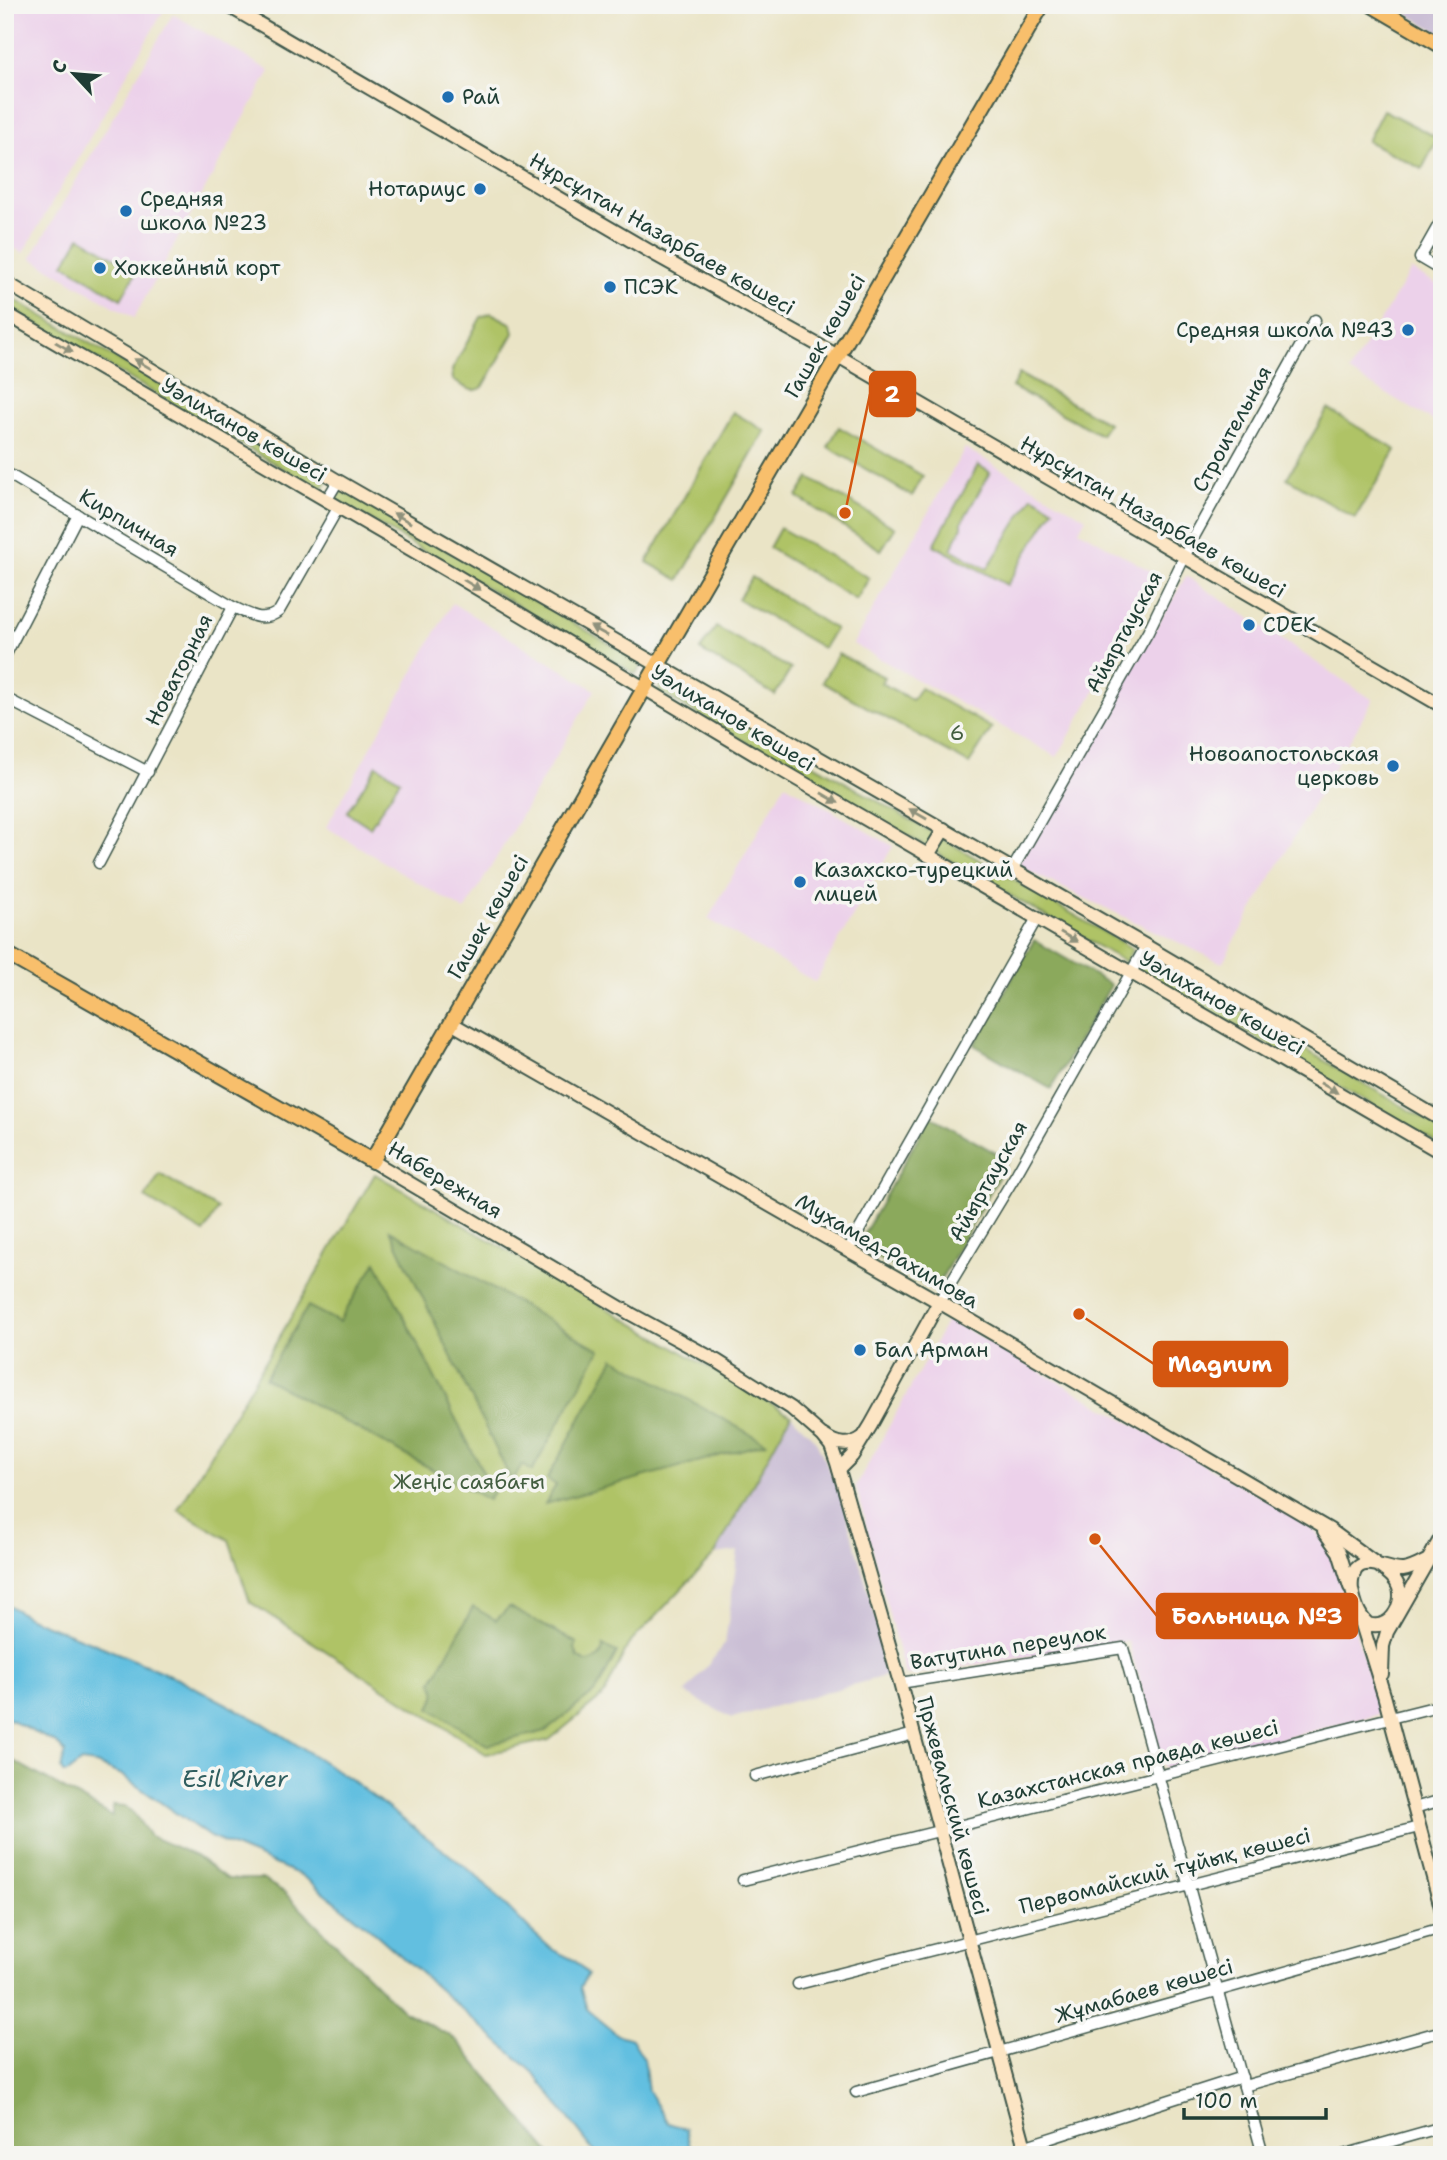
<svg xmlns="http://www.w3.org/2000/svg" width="1447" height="2160" viewBox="0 0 1447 2160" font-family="'Shantell Sans',sans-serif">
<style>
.built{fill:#ecd1ea}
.industrial{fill:#cbbfd5}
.green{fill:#afc366;stroke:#67804d;stroke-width:2}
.forest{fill:#8ba95b;stroke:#557348;stroke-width:2}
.water{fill:#62bfe0;stroke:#407e8a;stroke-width:2}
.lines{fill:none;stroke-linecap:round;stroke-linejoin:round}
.street-casing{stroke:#3d564a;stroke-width:13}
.secondary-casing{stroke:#3d564a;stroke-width:16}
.primary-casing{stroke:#3d564a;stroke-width:18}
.street{stroke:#fff;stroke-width:10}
.secondary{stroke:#fce5c4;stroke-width:12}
.primary{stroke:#f8bf6c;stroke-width:14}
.oneway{fill:#8e917c}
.poi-dot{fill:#1f6fb2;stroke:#f6f6f2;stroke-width:2.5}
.labels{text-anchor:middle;stroke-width:7;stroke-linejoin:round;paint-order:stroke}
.poi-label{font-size:21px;fill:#1f3d34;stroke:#f6f6f2;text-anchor:start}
.street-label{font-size:21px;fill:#1f3d34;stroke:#f6f6f2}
.park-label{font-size:21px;fill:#435e40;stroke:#f6f6f2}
.water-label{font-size:23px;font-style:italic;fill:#305e5f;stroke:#f6f6f2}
.leader{fill:none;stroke:#d45610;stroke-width:2.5}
.callout-dot{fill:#d45610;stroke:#f6f6f2;stroke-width:2.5}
.callout{fill:#d45610;stroke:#d45610;stroke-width:2.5}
.callout-label{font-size:23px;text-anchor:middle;font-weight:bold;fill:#fff}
</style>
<rect width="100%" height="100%" fill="#f6f6f2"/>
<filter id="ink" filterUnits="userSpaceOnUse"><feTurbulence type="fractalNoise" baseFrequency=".0143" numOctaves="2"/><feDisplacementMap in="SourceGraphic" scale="14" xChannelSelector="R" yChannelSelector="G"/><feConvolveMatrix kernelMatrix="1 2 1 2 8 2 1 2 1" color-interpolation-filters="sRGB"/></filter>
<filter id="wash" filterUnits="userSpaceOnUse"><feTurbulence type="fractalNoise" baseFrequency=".00686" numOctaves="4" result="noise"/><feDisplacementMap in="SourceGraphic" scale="28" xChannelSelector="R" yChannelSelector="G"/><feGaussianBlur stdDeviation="1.57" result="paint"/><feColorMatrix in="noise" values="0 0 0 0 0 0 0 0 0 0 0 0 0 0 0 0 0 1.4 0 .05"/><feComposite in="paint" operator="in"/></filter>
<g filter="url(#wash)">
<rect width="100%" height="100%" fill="#eae4c6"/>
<!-- built -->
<g class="built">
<path d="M5,5H167L23,253L5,243Z"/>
<path d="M173,14L270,71L134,318L31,258Z"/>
<path d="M1411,270L1442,287V426L1349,372Z"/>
<path d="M965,448L1086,518L1079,530L1161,577L1057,757L853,644Z"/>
<path d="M1186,576L1373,700L1222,963L1017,866Z"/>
<path d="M452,603L595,690L465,911L326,827Z"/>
<path d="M785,784L893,846L815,982L708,919Z"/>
<path d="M948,1319L1300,1519L1316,1532L1326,1545L1336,1568L1381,1714L1164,1768L1128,1641L905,1676L856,1486Z"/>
</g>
<!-- industrial -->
<g class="industrial">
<path d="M1392,5H1442V34Z"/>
<path d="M791,1415L816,1441L840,1493L892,1674L732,1718L685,1693L725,1644L738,1551L715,1554Z"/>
</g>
<!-- green -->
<g class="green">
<path d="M1383,110L1438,138L1422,169L1367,141Z"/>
<path d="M80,237L137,271L121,299L64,264Z"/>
<path d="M5,294L327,481L321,491L5,305Z"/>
<path d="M491,313L512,324L514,333L483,387C473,395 463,386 453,380L452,370L481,317Z"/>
<path d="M1019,374L1108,423L1101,435L1012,387Z"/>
<path d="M1328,409L1396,450L1355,518L1287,478Z"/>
<path d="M733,412L765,431L679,580L647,562Z"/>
<path d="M839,427L923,476L912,496L828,447Z"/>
<path d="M978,465L990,472L962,522V527L951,549L987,569L1033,496L1054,509L1007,585L934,545Z"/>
<path d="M809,478L895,528L881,550L797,497Z"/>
<path d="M342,490L643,663L636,674L336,500Z"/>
<path d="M780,528L869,578L856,600L769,548Z"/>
<path d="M752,577L835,629L823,648L738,599Z"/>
<path d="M716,627L791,669L775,695L700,650Z"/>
<path d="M838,654L884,677L881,683L912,700L920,688L992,728L969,764L822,682Z"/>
<path d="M665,678L1133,949L1125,962L658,691Z"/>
<path d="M377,765L400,780L370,827L347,812Z"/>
<path d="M1146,957L1442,1129V1146L1139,970Z"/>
<path d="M160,1174L218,1209L204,1233L145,1198Z"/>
<path d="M375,1174L791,1415L715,1554L628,1645L604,1695L549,1740L486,1754L250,1602L229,1540L178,1510Z"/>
</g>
<!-- forest -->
<g class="forest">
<path d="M1034,940L1111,985L1051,1089L974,1045Z"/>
<path d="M930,1116L1008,1160L935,1290L857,1246Z"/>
<path d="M390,1230L600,1350L532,1471L522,1465L512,1482Z"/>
<path d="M376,1262L493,1492L488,1500L265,1378L308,1306L339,1322Z"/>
<path d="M614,1358L766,1443L545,1504L556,1485L547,1479Z"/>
<path d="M473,1607L496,1620L509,1607L577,1643L575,1648L578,1657L586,1662C597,1661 603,1656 603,1646L617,1652L597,1690L546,1731L487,1745L430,1708C435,1699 438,1691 432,1682Z"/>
<path d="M5,1756L112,1816L113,1805L125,1806L134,1814L150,1836L196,1856L227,1879H262L284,1892L403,2011L449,2035L459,2043L551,2155H5Z"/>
</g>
<!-- water -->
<path class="water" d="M5,1603L29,1618L103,1647L179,1679L263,1723L350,1779L476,1875L529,1929L553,1950L574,1960L588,1974L580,1987L587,2009L618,2035L632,2039L644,2059L648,2091L668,2123L686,2129L692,2155H597L533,2072L368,1927L301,1875L210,1837L120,1774L96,1764L81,1762L67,1773H63L61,1769L65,1752L56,1743L5,1717Z"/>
</g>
<g filter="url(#ink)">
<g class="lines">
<!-- street casing -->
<g class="street-casing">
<g id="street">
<path d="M1442,219L1420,258L1442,271"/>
<path d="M5,472L233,607C249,614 263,624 279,611L338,508"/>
<path d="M326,501L338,481"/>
<path d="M5,656L78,515"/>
<path d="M5,698L148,772"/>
<path d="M99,863L233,607"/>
<path d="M1012,870L1148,632L1195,535L1315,320"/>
<path d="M848,1250L1037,918"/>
<path d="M939,1302L1017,1173L1146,946"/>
<path d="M900,1683L1123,1648L1263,2155"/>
<path d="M755,1776L914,1734"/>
<path d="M1414,1808L1442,1800"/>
<path d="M743,1880L1442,1705"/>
<path d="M798,1984L1419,1827"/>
<path d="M1244,2086L1442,2031"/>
<path d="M856,2092L1442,1928"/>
<path d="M998,2155L1242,2077"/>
<path d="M1343,2155L1442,2127"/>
</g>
</g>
<!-- secondary casing -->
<g class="secondary-casing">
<g id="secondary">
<path d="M227,5L656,255L838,356L1442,706"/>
<path d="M5,282L338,481L1146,946L1442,1120"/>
<path d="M5,313L455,575L776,767L1442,1153"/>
<path d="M928,855L944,829"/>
<path d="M451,1023L939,1302L1330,1530L1379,1566C1387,1572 1396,1578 1399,1588C1404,1607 1389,1631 1368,1624C1358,1615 1355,1603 1352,1590C1351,1582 1352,1576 1356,1569C1367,1556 1388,1571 1403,1570C1412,1569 1420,1564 1428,1560"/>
<path d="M372,1161L631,1314L717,1361L791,1408L823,1436L831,1446L837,1463L900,1683L1027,2155"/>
<path d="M824,1436C837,1445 849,1447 862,1438"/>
<path d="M839,1469L852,1456L871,1425L939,1302"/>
<path d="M1324,1531L1339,1552L1350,1587"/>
<path d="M1360,1618L1384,1695L1442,1911"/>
<path d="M1382,1674L1383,1646L1387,1632L1442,1536"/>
</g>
</g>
<!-- primary casing -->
<g class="primary-casing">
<g id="primary">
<path d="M1372,5L1442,46"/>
<path d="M5,953L372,1161L641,694L1042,5"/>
</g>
</g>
<!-- street -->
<use href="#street" class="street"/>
<!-- secondary -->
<use href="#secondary" class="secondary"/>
<!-- primary -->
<use href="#primary" class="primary"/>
</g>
<!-- one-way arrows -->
<defs><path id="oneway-solid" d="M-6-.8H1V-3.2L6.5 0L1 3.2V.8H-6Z" transform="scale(1.75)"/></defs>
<g class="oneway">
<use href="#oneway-solid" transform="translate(64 347) rotate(30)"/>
<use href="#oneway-solid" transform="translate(143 364) rotate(-149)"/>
<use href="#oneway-solid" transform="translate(402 518) rotate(-150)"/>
<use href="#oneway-solid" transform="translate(472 585) rotate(31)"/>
<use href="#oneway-solid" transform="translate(599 631) rotate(-151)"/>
<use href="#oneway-solid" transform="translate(830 798) rotate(30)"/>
<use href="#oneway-solid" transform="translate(918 814) rotate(-150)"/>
<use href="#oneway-solid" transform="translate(1069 937) rotate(30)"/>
<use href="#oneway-solid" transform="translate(1329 1088) rotate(30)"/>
</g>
</g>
<!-- markers -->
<g class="poi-dot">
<circle cx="448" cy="97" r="7"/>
<circle cx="480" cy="189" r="7"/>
<circle cx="126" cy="211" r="7"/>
<circle cx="100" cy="268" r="7"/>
<circle cx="610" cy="287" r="7"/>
<circle cx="1408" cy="330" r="7"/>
<circle cx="1249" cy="625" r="7"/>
<circle cx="1393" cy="766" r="7"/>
<circle cx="800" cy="882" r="7"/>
<circle cx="860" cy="1350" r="7"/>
</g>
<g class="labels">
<!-- poi labels -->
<g class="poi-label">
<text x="462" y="104">Рай</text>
<text x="466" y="196" text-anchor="end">Нотариус</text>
<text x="140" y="206">Средняя<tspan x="140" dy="24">школа №23</tspan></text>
<text x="114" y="275">Хоккейный корт</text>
<text x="624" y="294">ПСЭК</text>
<text x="1394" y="337" text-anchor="end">Средняя школа №43</text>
<text x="1263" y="632">CDEK</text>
<text x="1379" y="761" text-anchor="end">Новоапостольская<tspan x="1379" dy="24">церковь</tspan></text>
<text x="814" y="877">Казахско-турецкий<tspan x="814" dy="24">лицей</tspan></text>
<text x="874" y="1357">Бал Арман</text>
</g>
<!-- street labels -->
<g class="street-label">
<text transform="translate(662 234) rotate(30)" y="7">Нұрсұлтан Назарбаев көшесі</text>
<text transform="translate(825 336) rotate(-60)" y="7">Гашек көшесі</text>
<text transform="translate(1232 429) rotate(-61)" y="7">Строительная</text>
<text transform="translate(244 430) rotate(30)" y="7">Уәлиханов көшесі</text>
<text transform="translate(1153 517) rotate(30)" y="7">Нұрсұлтан Назарбаев көшесі</text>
<text transform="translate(129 523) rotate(31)" y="7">Кирпичная</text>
<text transform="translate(1124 632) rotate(-61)" y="7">Айыртауская</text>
<text transform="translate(179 670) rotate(-63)" y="7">Новаторная</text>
<text transform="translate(733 718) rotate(31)" y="7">Уәлиханов көшесі</text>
<text transform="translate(488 917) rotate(-60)" y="7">Гашек көшесі</text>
<text transform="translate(1222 1003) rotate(30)" y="7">Уәлиханов көшесі</text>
<text transform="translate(445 1180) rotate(31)" y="7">Набережная</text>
<text transform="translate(988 1181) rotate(-60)" y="7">Айыртауская</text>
<text transform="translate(887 1251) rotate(30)" y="7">Мухамед-Рахимова</text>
<text transform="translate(1008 1647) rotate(-9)" y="7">Ватутина переулок</text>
<text transform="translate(1128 1764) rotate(-14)" y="7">Казахстанская правда көшесі</text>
<text transform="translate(953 1806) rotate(75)" y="7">Пржевальский көшесі</text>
<text transform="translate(1165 1871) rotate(-14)" y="7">Первомайский тұйық көшесі</text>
<text transform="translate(1144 1991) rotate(-16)" y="7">Жұмабаев көшесі</text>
</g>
<!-- park labels -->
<g class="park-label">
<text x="957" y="740">6</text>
<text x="469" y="1489">Жеңіс саябағы</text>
</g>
<!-- water labels -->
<g class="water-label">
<text x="235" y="1787">Esil River</text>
</g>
</g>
<!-- callouts -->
<path class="leader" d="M845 513L870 394M1079 1314L1154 1364M1095 1539L1157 1616"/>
<g class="callout-dot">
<circle cx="845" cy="513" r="7"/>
<circle cx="1079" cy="1314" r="7"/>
<circle cx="1095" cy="1539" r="7"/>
</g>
<g class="callout">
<rect x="870" y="372" width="45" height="44" rx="7"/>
<rect x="1154" y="1342" width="133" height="44" rx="7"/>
<rect x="1157" y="1594" width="200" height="44" rx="7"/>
</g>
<g class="callout-label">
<text x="892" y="402">2</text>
<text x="1220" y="1372">Magnum</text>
<text x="1257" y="1624">Больница №3</text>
</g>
<!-- margin -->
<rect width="1447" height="2160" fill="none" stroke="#f6f6f2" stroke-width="28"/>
<!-- north arrow -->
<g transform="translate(74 74) rotate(296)" stroke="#f6f6f2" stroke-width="5" paint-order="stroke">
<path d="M0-5L12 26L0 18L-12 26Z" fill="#1f3d34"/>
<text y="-10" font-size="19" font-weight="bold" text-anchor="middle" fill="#1f3d34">С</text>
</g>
<!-- scale -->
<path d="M1184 2108v10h142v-10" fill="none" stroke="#1f3d34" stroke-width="3.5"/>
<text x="1195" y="2108" font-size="21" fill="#1f3d34" stroke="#f6f6f2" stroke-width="5" paint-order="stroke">100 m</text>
</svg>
